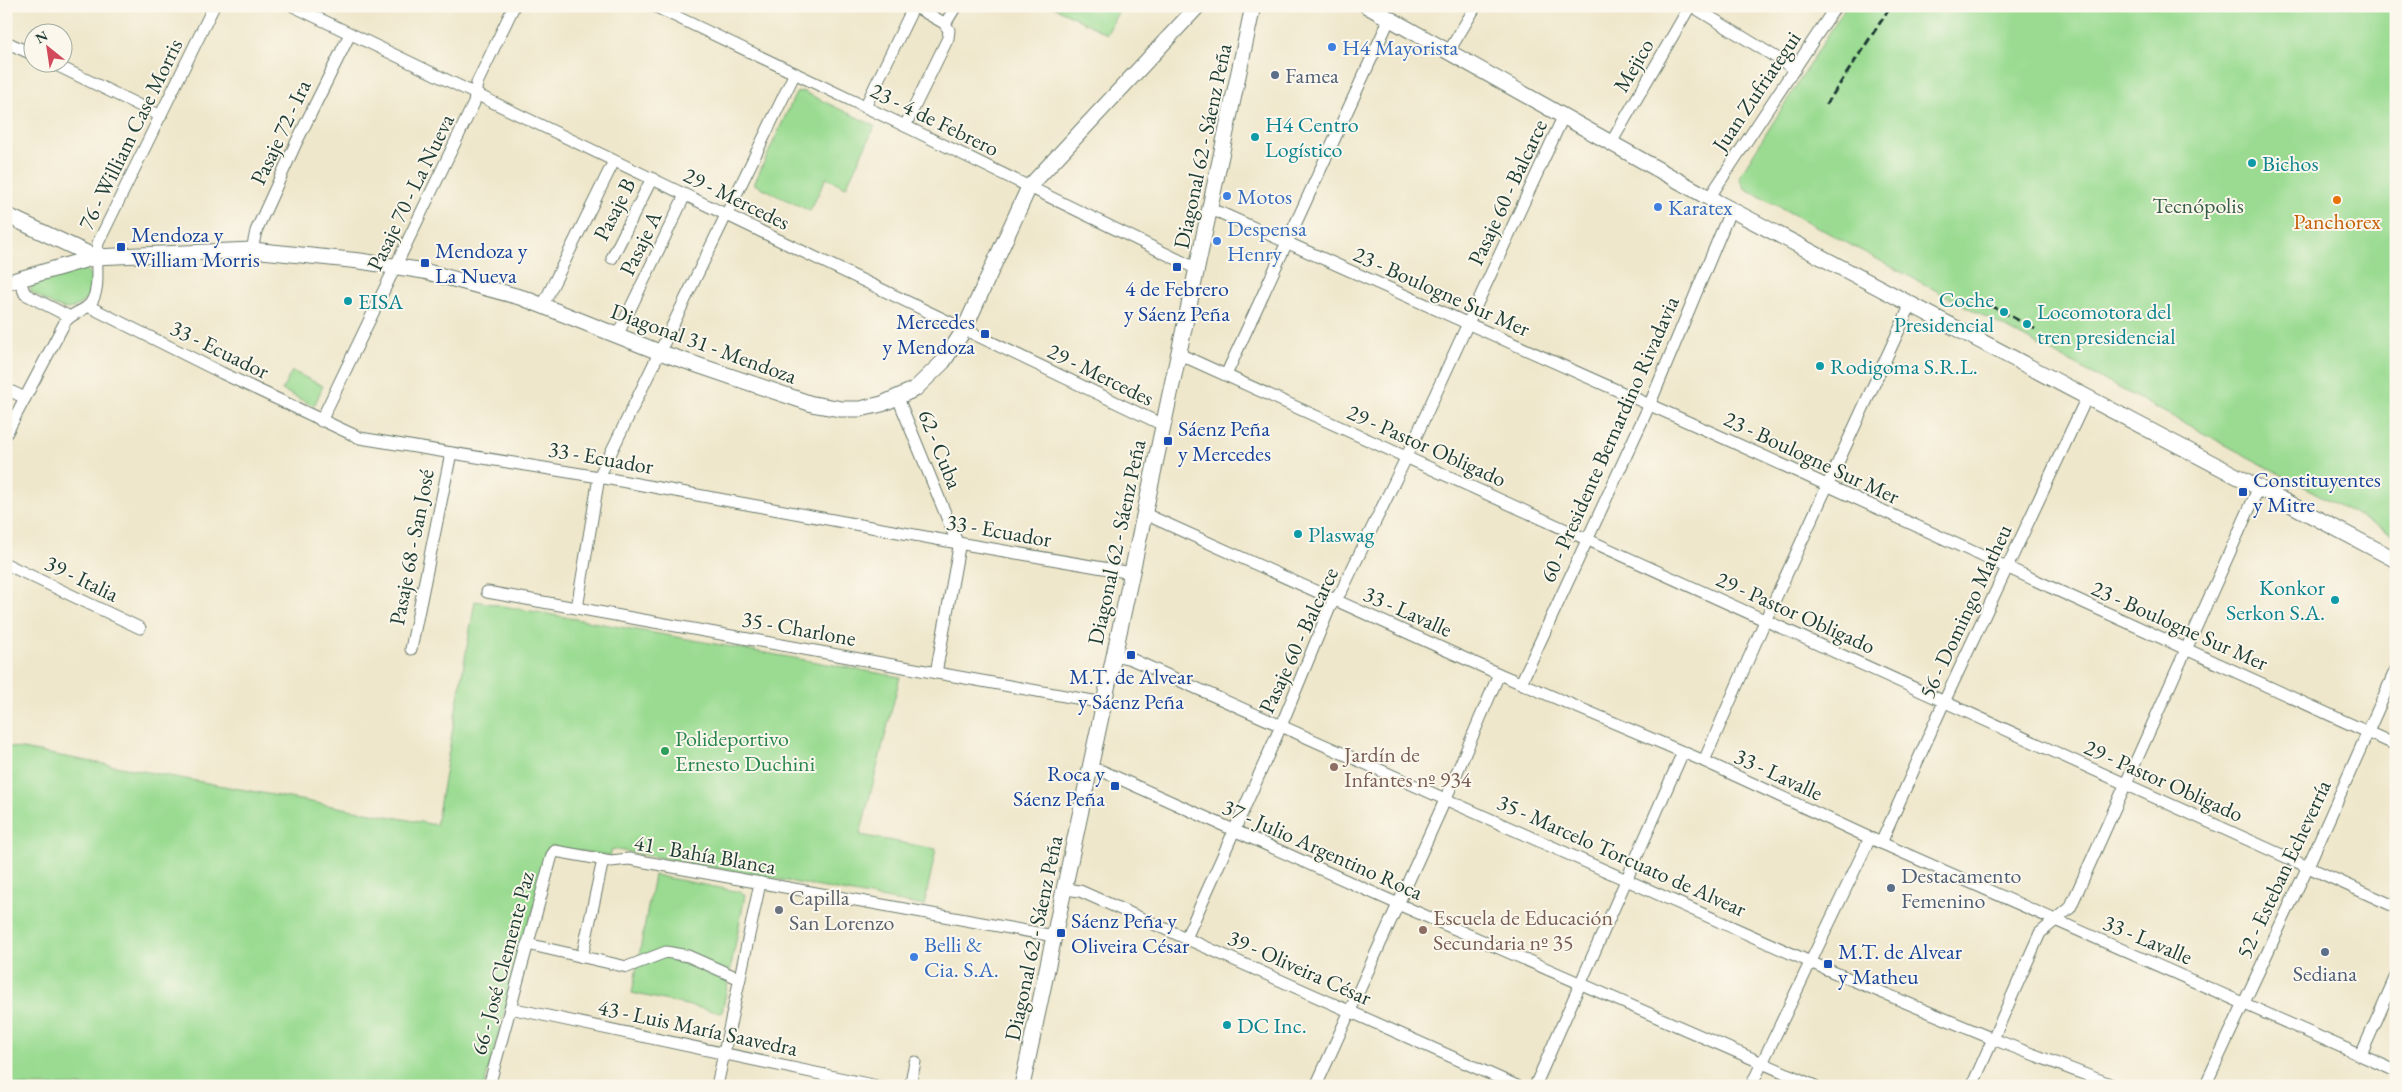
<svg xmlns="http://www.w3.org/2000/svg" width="2402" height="1092" viewBox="0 0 2402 1092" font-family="'EB Garamond',serif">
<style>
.green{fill:#9adb91;stroke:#5c8c62}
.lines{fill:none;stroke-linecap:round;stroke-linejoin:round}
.street-casing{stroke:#687869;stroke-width:13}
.secondary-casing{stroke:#687869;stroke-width:17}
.street{stroke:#fff;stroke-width:11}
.secondary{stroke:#fff;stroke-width:15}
.rail{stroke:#1f3d34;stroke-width:3;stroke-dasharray:8 4;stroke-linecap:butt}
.shop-dot{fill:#3f7fe0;stroke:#fbf7ec;stroke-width:2}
.service-dot{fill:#5c6f8a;stroke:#fbf7ec;stroke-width:2}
.culture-dot{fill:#0f9aa8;stroke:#fbf7ec;stroke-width:2}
.food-dot{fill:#e8710a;stroke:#fbf7ec;stroke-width:2}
.transit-dot{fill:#1a4fb4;stroke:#fbf7ec;stroke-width:2}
.leisure-dot{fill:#2e9e5b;stroke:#fbf7ec;stroke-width:2}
.education-dot{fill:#8d6e63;stroke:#fbf7ec;stroke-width:2}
.worship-dot{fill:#6b7280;stroke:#fbf7ec;stroke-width:2}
.labels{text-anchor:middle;stroke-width:4;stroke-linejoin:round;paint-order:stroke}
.shop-label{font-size:22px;fill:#366cbe;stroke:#fbf7ec;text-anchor:start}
.street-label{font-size:22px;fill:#1f3d34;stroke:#fbf7ec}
.service-label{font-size:22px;fill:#4e5e75;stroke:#fbf7ec;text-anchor:start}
.culture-label{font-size:22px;fill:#0d838f;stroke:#fbf7ec;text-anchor:start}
.park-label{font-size:22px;fill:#385d47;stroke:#fbf7ec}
.food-label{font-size:22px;fill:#c56008;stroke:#fbf7ec}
.transit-label{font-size:22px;fill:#164399;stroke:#fbf7ec;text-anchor:start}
.leisure-label{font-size:22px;fill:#27864d;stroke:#fbf7ec;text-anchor:start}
.education-label{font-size:22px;fill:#785e54;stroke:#fbf7ec;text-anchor:start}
.worship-label{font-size:22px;fill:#5b616d;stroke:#fbf7ec;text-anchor:start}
</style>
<rect width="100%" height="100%" fill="#fbf7ec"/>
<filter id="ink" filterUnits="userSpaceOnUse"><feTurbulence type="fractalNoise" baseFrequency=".02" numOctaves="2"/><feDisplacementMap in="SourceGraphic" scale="10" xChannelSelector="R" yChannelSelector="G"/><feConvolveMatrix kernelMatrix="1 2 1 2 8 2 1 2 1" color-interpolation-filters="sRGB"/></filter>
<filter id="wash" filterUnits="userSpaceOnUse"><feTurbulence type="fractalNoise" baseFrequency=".0096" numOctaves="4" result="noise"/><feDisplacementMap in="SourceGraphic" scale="20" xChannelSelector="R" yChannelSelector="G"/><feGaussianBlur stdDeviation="1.12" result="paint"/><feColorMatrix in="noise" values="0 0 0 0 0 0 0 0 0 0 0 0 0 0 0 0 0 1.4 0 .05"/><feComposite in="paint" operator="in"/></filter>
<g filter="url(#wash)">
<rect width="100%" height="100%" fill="#efe7cb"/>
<!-- green -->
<g class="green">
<path d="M1052,6H1121L1107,34Z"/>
<path d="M1846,6H2396V536L1744,188L1739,177Z"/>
<path d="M802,91L875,126L846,187L826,178L810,211L754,184L796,93Z"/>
<path d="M82,268C107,276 84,315 61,308C50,305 39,296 30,291L33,282Z"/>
<path d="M292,371L323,386L314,406L282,390Z"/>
<path d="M475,601L900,677L860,835L936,849L924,906L612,849L610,856L551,846L484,1086H6V746L436,825Z"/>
<path d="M654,875L740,892L745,895L722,1013L632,993Z"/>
</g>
</g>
<g filter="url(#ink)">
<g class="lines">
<!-- street casing -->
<g class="street-casing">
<g id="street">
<path d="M293,6L1163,425"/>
<path d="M654,6L905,126L1197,269"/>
<path d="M1692,6L1795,69"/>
<path d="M945,24L956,6"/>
<path d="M6,42L32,54"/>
<path d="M1449,51L1476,6"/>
<path d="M50,62L161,116"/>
<path d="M865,107L914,6"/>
<path d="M905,126L948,38L949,30L944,23L914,6"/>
<path d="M1611,143L1690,6"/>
<path d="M1709,198L1836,6"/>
<path d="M1209,210L1221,213L1726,439L2396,745"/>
<path d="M252,250L256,231L296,143L350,34"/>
<path d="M612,258L652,178"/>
<path d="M19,279L25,294L68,316"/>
<path d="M543,305L614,161"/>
<path d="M88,306L222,373L360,438L599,477L958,543L1132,573"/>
<path d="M617,336L685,195"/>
<path d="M1179,354L2396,907"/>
<path d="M1226,375L1390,18"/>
<path d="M6,389L25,398"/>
<path d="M898,398L959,547L936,673"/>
<path d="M321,421L474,103L477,83L514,6"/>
<path d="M6,434L65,322C71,313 83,312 90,304C102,289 94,262 98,243L214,6"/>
<path d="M1145,514L1499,674L1704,761L1870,838L2396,1071"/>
<path d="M6,564L140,628"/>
<path d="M487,592L1104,703"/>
<path d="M577,608L599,477L795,73"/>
<path d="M411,649L451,453"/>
<path d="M1114,655L1131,659L1826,969L1993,1039L2115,1086"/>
<path d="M1521,683L1649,406L1731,209"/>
<path d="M1704,761L1765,621L1911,304"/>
<path d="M1091,769L1102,771L1118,778L1398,904L1815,1086"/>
<path d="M1881,843L1944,702L2087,397"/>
<path d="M1065,889L1080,891L1517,1086"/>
<path d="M1186,938L1281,726L1330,607L1342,590L1406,458L1563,117"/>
<path d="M527,944L627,967L666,952L688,956L740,979"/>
<path d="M582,957L603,860"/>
<path d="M510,1008L877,1086"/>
<path d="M2361,1055L2396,976"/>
<path d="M489,1086L552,855L555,851L611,861L629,859L1054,936"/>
<path d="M717,1086L760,883"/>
<path d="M910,1086L915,1062"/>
<path d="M1316,1086L1446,798L1499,674"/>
<path d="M1535,1086L1683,752"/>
<path d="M1751,1086L1870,838"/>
<path d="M1972,1086L2040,933L2070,908L2259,487"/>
<path d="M2205,1086L2308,866L2396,669"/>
</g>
</g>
<!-- secondary casing -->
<g class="secondary-casing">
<g id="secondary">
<path d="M1367,6L1709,198L2396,560"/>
<path d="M6,215L95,257"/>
<path d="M6,283L95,257L252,250L360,261L424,271L523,298L659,352L812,404L841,409H860L882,404L915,389L943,362L964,330L1029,187L1198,6"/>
<path d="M1022,1086L1253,6"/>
</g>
</g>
<!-- street -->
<use href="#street" class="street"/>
<!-- secondary -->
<use href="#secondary" class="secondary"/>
<!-- rail -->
<g class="rail">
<path d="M1826,105L1891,6"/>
<path d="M1980,300L2035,329"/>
</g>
</g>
</g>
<!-- markers -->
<g class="shop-dot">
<circle cx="1332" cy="47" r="5"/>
<circle cx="1227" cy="196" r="5"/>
<circle cx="1658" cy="207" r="5"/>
<circle cx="1217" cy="241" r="5"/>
<circle cx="914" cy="957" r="5"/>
</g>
<g class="service-dot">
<circle cx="1275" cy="75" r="5"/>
<circle cx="1891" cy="888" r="5"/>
<circle cx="2325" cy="952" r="5"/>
</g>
<g class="culture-dot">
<circle cx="1255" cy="137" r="5"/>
<circle cx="2252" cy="163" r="5"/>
<circle cx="348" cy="301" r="5"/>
<circle cx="2004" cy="312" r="5"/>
<circle cx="2027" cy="324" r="5"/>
<circle cx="1820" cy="366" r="5"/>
<circle cx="1298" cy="534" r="5"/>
<circle cx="2335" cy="600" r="5"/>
<circle cx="1227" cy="1025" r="5"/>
</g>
<circle class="food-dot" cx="2337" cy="200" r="5"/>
<g class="transit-dot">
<rect x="116" y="242" width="10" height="10" rx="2.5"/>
<rect x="420" y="258" width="10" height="10" rx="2.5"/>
<rect x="1172" y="262" width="10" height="10" rx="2.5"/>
<rect x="980" y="329" width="10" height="10" rx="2.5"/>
<rect x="1163" y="436" width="10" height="10" rx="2.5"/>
<rect x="2238" y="487" width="10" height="10" rx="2.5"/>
<rect x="1126" y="650" width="10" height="10" rx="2.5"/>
<rect x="1110" y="781" width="10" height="10" rx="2.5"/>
<rect x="1056" y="928" width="10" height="10" rx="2.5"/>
<rect x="1823" y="959" width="10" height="10" rx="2.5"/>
</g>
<circle class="leisure-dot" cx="665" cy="751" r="5"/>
<g class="education-dot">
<circle cx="1334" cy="767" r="5"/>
<circle cx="1423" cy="930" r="5"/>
</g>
<circle class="worship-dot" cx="779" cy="910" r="5"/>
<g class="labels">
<!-- shop labels -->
<g class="shop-label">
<text x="1342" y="55">H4 Mayorista</text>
<text x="1237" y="204">Motos</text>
<text x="1668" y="215">Karatex</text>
<text x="1227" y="236">Despensa<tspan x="1227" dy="25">Henry</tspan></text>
<text x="924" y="952">Belli &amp;<tspan x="924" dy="25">Cia. S.A.</tspan></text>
</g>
<!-- street labels -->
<g class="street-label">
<text transform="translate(1633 65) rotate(-60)" y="8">Mejico</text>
<text transform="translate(1756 91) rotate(-56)" y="8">Juan Zufriategui</text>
<text transform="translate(935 119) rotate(26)" y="8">23 - 4 de Febrero</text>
<text transform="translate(280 132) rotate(-65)" y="8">Pasaje 72 - Ira</text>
<text transform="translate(130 134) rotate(-64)" y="8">76 - William Case Morris</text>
<text transform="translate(1202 146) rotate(-78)" y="8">Diagonal 62 - Sáenz Peña</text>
<text transform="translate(410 192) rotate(-64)" y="8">Pasaje 70 - La Nueva</text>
<text transform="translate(1507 192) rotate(-65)" y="8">Pasaje 60 - Balcarce</text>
<text transform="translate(737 198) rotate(26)" y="8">29 - Mercedes</text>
<text transform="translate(614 209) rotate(-63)" y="8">Pasaje B</text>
<text transform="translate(640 243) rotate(-64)" y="8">Pasaje A</text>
<text transform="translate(1442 291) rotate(24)" y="8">23 - Boulogne Sur Mer</text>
<text transform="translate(704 343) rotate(20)" y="8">Diagonal 31 - Mendoza</text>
<text transform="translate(220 349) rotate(26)" y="8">33 - Ecuador</text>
<text transform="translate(1101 374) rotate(26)" y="8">29 - Mercedes</text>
<text transform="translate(1609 439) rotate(-66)" y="8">60 - Presidente Bernardino Rivadavia</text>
<text transform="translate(1427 445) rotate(24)" y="8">29 - Pastor Obligado</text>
<text transform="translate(941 449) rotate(68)" y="8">62 - Cuba</text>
<text transform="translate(601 457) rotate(10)" y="8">33 - Ecuador</text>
<text transform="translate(1812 457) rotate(25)" y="8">23 - Boulogne Sur Mer</text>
<text transform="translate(999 530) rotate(10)" y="8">33 - Ecuador</text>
<text transform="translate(1116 542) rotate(-78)" y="8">Diagonal 62 - Sáenz Peña</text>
<text transform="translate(411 547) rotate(-79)" y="8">Pasaje 68 - San José</text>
<text transform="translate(82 578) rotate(26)" y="8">39 - Italia</text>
<text transform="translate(1408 611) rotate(24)" y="8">33 - Lavalle</text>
<text transform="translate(1965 611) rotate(-65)" y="8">56 - Domingo Matheu</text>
<text transform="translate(1796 612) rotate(24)" y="8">29 - Pastor Obligado</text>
<text transform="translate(2180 625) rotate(24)" y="8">23 - Boulogne Sur Mer</text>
<text transform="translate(799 628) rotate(10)" y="8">35 - Charlone</text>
<text transform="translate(1298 640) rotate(-65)" y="8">Pasaje 60 - Balcarce</text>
<text transform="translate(1779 774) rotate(25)" y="8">33 - Lavalle</text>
<text transform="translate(2164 780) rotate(24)" y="8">29 - Pastor Obligado</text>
<text transform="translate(1323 849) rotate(24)" y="8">37 - Julio Argentino Roca</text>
<text transform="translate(705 854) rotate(10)" y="8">41 - Bahía Blanca</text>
<text transform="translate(1622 855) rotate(24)" y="8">35 - Marcelo Torcuato de Alvear</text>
<text transform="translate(2283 869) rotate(-65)" y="8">52 - Esteban Echeverría</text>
<text transform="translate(1033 938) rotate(-78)" y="8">Diagonal 62 - Sáenz Peña</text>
<text transform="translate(2148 939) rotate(23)" y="8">33 - Lavalle</text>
<text transform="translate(502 963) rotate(-75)" y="8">66 - José Clemente Paz</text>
<text transform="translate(1300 967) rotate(24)" y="8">39 - Oliveira César</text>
<text transform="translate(698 1027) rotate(12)" y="8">43 - Luis María Saavedra</text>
</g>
<!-- service labels -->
<g class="service-label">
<text x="1285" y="83">Famea</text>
<text x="1901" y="883">Destacamento<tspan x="1901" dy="25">Femenino</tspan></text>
<text x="2325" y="981" text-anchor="middle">Sediana</text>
</g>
<!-- culture labels -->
<g class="culture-label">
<text x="1265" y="132">H4 Centro<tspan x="1265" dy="25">Logístico</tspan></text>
<text x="2262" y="171">Bichos</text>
<text x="1994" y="307" text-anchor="end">Coche<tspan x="1994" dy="25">Presidencial</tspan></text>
<text x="358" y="309">EISA</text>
<text x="2037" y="319">Locomotora del<tspan x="2037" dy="25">tren presidencial</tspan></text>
<text x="1830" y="374">Rodigoma S.R.L.</text>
<text x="1308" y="542">Plaswag</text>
<text x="2325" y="595" text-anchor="end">Konkor<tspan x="2325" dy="25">Serkon S.A.</tspan></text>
<text x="1237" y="1033">DC Inc.</text>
</g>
<!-- park labels -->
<g class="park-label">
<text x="2198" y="213">Tecnópolis</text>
</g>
<!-- food labels -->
<g class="food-label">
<text x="2337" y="229">Panchorex</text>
</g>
<!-- transit labels -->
<g class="transit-label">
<text x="131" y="242">Mendoza y<tspan x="131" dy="25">William Morris</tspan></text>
<text x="435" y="258">Mendoza y<tspan x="435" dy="25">La Nueva</tspan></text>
<text x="1177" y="296" text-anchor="middle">4 de Febrero<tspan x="1177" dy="25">y Sáenz Peña</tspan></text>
<text x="975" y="329" text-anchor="end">Mercedes<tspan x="975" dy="25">y Mendoza</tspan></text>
<text x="1178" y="436">Sáenz Peña<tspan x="1178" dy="25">y Mercedes</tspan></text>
<text x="2253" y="487">Constituyentes<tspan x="2253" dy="25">y Mitre</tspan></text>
<text x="1131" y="684" text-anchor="middle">M.T. de Alvear<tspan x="1131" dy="25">y Sáenz Peña</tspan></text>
<text x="1105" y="781" text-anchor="end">Roca y<tspan x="1105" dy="25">Sáenz Peña</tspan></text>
<text x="1071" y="928">Sáenz Peña y<tspan x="1071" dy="25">Oliveira César</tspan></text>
<text x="1838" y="959">M.T. de Alvear<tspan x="1838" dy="25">y Matheu</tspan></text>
</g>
<!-- leisure labels -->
<g class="leisure-label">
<text x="675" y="746">Polideportivo<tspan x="675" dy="25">Ernesto Duchini</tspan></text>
</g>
<!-- education labels -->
<g class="education-label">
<text x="1344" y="762">Jardín de<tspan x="1344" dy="25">Infantes nº 934</tspan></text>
<text x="1433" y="925">Escuela de Educación<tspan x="1433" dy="25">Secundaria nº 35</tspan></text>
</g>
<!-- worship labels -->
<g class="worship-label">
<text x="789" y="905">Capilla<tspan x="789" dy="25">San Lorenzo</tspan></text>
</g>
</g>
<!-- margin -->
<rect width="2402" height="1092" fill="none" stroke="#fbf7ec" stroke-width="25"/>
<!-- north arrow -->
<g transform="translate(48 48) rotate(330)"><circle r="24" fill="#fbf7ec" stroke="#a3ada2"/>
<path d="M0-4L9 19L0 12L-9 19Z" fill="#d1495b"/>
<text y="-8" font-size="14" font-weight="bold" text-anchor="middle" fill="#1f3d34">N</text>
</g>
</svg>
